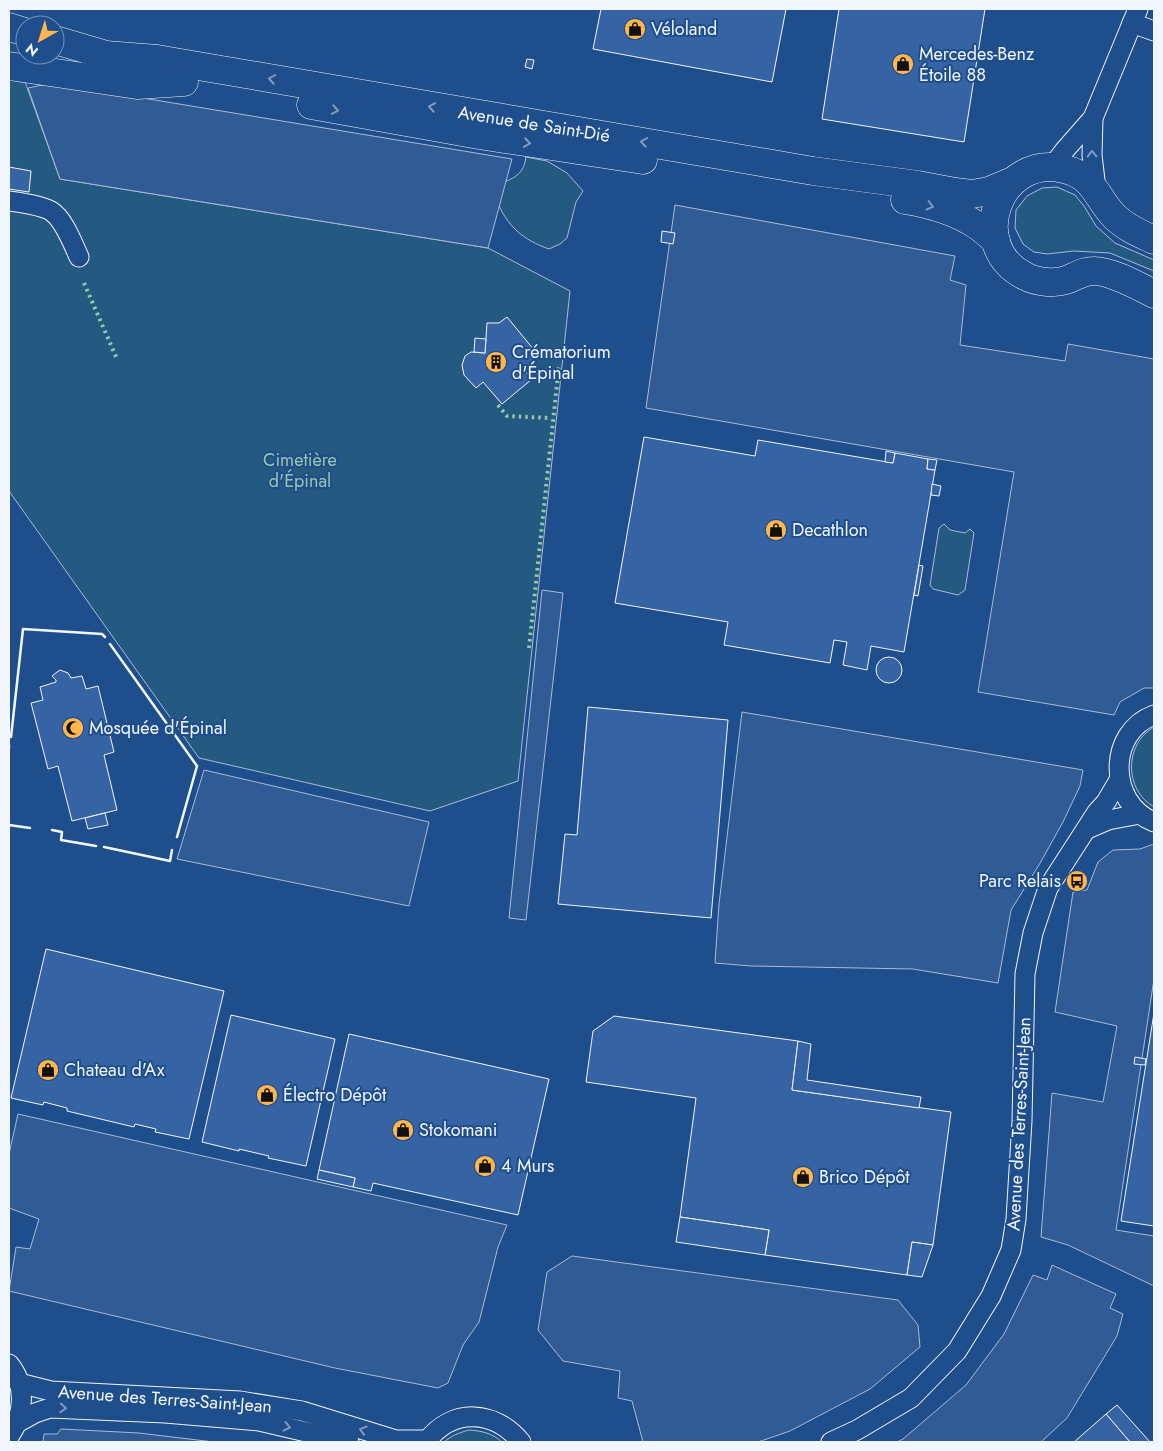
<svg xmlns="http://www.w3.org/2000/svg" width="1163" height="1451" viewBox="0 0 1163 1451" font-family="Jost,sans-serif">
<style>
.green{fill:#245a82;stroke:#a8bbd7}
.parking{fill:#305b95;stroke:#a8bbd7}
.building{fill:#3563a3;stroke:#f2f6ff}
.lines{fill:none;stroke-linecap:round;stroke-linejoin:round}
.minor-casing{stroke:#f2f6ff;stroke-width:21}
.primary-casing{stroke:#f2f6ff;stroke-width:29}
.trunk-casing{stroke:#f2f6ff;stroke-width:29}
.minor{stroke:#1f4e8c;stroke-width:19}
.primary{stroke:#1f4e8c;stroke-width:28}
.trunk{stroke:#1f4e8c;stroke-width:28}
.hedge{stroke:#97c8a6;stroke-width:4;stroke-dasharray:2.5 4;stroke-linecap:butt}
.wall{stroke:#f2f6ff;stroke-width:2.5}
.oneway{stroke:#7e9ac0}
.labels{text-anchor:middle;stroke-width:4;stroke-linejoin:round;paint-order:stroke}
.poi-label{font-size:18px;fill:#f2f6ff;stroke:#1f4e8c;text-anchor:start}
.street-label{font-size:18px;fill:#f2f6ff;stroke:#1f4e8c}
.park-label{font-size:18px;fill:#97c8a6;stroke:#1f4e8c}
</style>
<rect width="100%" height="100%" fill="#1f4e8c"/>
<!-- green -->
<g class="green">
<path d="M9,78L24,79L60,179L488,248L570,291L518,781L430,811L199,758L9,491Z"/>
<path d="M526,157L547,161L567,173L583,191L576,202L567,238L560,244L549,249C523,240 507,226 497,201L504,182C517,177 524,172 526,157Z"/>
<path d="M1057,187L1075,195L1084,206L1096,226L1115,243L1154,260V271L1110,253L1074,251L1047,254L1034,252L1023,244L1015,228L1016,210L1027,196L1042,188Z"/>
<path d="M944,524L950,530L965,533L970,529L974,533L965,590L958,595L933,589L930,585L939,528Z"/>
<path d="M1154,727V807C1124,790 1124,744 1154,727Z"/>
<path d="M469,1430C482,1431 492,1433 502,1442H444C452,1435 459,1433 469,1430Z"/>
</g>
<!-- parking -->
<g class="parking">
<path d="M52,83L512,159L488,248L60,179L28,88Z"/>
<path d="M675,205L955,256L950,280L966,285L960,345L1065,361L1068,344L1154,359V688H1144L1120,702L1114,715L978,692L1014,472L646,408Z"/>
<path d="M542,590L563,593L526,920L509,918Z"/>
<path d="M742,712L1083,770L1080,786L1063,822L1039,865L1011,910L998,983L913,969L751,966L715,963L719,904Z"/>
<path d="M204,770L429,822L409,906L177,859Z"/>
<path d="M1154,844V979L1116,1230L1154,1236V1286L1068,1245L1041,1237L1052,1093L1103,1102L1117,1026L1055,1012L1073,892L1087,890L1098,862L1113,850L1140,849Z"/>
<path d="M18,1114L507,1225L498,1247L479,1322L463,1345L448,1383L438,1388L335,1368L9,1291L16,1247L30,1249L39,1219L9,1208V1154Z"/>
<path d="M572,1256L898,1300L918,1325L920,1347L870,1389L790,1431L758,1442H643L632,1401L618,1398L620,1371L563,1361L538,1330L547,1272Z"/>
<path d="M1052,1265L1116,1294L1110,1308L1123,1314L1117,1336L1067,1418L1041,1442H897L903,1439L966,1385L1004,1334L1033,1275L1047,1280Z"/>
<path d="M61,1429L139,1433L214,1442H43L44,1434H57Z"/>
</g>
<!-- building -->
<g class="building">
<path d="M601,9H786L772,82L593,49Z"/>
<path d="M839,9H985L964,142L822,119Z"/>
<path d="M527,59L534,60L532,69L525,67Z"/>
<path d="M9,167L31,171L29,192L9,189Z"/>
<path d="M662,231L675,233L673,244L661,242Z"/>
<path d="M507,317L539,356L523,369L532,379L502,404L483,382L476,388L464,375L462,365L465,356L471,352L485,353L487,323H499Z"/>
<path d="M475,338L486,339L485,353L474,352Z"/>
<path d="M644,437L755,456L758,440L893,463L895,453L928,459L927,469L935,470L904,652L871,646L867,670L843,665L847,642L834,640L830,663L724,645L728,622L615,603Z"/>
<path d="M886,451L895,453L893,463L885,462Z"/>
<path d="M928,459L937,460L935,470L927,469Z"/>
<path d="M932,484L941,486L939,496L931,495Z"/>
<path d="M919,565L923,566L918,596L914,595Z"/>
<circle cx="889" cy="670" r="13"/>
<path d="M60,670L68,673L71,678L82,676L86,689L98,686L114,752L104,755L117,810L72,821L58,766L48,769L31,703L43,700L40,687L56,682V680L52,676L57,672Z"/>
<path d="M588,707L728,720L711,918L558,904L565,834L577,835Z"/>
<path d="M105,813L108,825L88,829L85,818Z"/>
<path d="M46,949L224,991L189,1139L155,1132L156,1129L135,1124L134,1127L67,1111V1108L44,1102L43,1105L11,1098Z"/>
<path d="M1154,1013V1226L1121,1221Z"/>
<path d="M231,1015L335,1039L306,1166L268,1158L269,1156L239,1149V1151L202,1142Z"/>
<path d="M614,1016L798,1041L792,1090L951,1112L933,1245L912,1242L907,1275L765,1255L769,1230L680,1217L696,1098L586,1082L593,1031Z"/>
<path d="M349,1034L549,1079L518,1215L373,1183L371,1191L353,1187L355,1178L319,1170Z"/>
<path d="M798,1041L811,1044L807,1080L921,1097L919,1108L792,1090Z"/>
<path d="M1135,1057L1146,1059L1145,1065L1134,1064Z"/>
<path d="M319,1170L355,1178L353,1187L317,1179Z"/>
<path d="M680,1217L769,1230L765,1255L676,1242Z"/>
<path d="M912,1242L933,1245L922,1277L907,1275Z"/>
<path d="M1117,1405L1150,1442H1130L1106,1414Z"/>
<path d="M1106,1414L1130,1442H1074Z"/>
</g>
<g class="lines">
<!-- minor casing -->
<g class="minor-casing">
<g id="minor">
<path d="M1132,23L1154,31"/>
<path d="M1093,118L1092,155L1096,189"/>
<path d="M1052,167L1064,151L1093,118L1138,9"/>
<path d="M9,201C19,202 43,206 51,211C64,219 73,244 79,257"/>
<path d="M1154,715C1107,732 1108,804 1154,822"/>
<path d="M1087,829L1108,820L1140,814"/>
<path d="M9,1364C27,1386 24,1415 9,1437"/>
<path d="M19,1383L51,1391L240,1401L302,1411L396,1440H427"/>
<path d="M17,1423L35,1413L50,1408L165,1413L259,1421L349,1442"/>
<path d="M426,1442C453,1407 494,1410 521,1442"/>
<path d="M831,1442L857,1430L911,1398L957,1351L991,1296L1011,1250L1016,1219L1022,1121L1025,974L1033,933L1048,888L1097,812L1106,802L1119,780"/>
</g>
</g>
<!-- primary casing -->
<g class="primary-casing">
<g id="primary">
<path d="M9,27L25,32"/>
<path d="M55,40L106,55L157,59L813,171L918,185L955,192L972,194L989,191L1013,181"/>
<path d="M311,105L479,135L643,160"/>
<path d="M905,200C930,204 957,212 978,226C984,230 990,236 996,241"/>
<path d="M1154,240C1141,234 1126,228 1115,217C1096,198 1095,176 1064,169C999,153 965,246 1025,276C1038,283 1056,284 1069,279C1078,275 1084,271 1094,271C1112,271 1138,286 1154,294"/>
</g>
</g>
<!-- trunk casing -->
<g class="trunk-casing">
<path id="trunk" d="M9,66L137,85L184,82"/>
</g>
<!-- minor -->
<use href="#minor" class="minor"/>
<!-- primary -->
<use href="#primary" class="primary"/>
<!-- trunk -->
<use href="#trunk" class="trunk"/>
<!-- hedge -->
<g class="hedge">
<path d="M84,283L117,359"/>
<path d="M498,405L507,416L549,418"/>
<path d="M529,648L559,365"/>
</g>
<!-- wall -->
<g class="wall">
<path d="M110,644L197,766L177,837"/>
<path d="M11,737L23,629L102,634L105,637"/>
<path d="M9,748V745"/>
<path d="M9,825L30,828"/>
<path d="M52,830L62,832L61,840L96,846"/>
<path d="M104,847L170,861L172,850"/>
</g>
</g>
<!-- one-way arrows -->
<defs><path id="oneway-chevron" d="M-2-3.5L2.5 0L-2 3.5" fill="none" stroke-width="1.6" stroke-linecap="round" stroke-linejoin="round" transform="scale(1.25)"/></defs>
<g class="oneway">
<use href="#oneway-chevron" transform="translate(272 79) rotate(-170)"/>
<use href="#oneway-chevron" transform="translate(432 107) rotate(-170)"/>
<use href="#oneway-chevron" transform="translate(335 110) rotate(10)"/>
<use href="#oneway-chevron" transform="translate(644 142) rotate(-170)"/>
<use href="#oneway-chevron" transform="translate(527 143) rotate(9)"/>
<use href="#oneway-chevron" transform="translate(1092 154) rotate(-92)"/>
<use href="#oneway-chevron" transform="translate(930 206) rotate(14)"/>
<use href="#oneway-chevron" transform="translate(63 1408) rotate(3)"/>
<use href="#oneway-chevron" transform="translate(287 1427) rotate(13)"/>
<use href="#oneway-chevron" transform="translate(363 1430) rotate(-163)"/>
</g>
<!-- icons -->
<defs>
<g id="shop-disc" transform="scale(1.125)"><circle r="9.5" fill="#ffb74d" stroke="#1f4e8c"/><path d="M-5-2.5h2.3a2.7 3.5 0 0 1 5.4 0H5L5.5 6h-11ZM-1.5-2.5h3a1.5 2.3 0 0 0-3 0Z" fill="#111"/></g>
<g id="building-disc" transform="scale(1.125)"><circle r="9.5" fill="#ffb74d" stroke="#1f4e8c"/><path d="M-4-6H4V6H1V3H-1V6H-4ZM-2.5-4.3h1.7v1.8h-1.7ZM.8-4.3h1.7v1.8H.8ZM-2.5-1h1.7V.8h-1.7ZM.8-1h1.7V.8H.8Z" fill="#111"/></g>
<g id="mosque-disc" transform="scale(1.125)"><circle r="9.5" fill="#ffb74d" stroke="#1f4e8c"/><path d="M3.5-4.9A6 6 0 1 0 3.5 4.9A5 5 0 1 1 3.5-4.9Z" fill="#111"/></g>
<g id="bus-disc" transform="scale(1.125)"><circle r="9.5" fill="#ffb74d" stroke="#1f4e8c"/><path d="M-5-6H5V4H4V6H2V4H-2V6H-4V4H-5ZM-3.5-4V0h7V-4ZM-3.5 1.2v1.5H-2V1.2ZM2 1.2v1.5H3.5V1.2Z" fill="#111"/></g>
</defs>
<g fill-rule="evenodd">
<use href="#shop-disc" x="635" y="29"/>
<use href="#shop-disc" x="903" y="64"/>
<use href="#building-disc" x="496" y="362"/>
<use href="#shop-disc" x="776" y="530"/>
<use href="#mosque-disc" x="73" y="728"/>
<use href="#bus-disc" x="1077" y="881"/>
<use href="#shop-disc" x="48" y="1070"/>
<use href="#shop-disc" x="267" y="1095"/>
<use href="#shop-disc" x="403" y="1130"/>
<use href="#shop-disc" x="485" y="1166"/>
<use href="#shop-disc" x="803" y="1177"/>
</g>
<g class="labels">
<!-- poi labels -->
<g class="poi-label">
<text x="651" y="35">Véloland</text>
<text x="919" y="60">Mercedes-Benz<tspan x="919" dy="21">Étoile 88</tspan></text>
<text x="512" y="358">Crématorium<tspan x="512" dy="21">d'Épinal</tspan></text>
<text x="792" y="536">Decathlon</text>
<text x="89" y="734">Mosquée d'Épinal</text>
<text x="1061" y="887" text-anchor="end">Parc Relais</text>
<text x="64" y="1076">Chateau d'Ax</text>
<text x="283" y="1101">Électro Dépôt</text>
<text x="419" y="1136">Stokomani</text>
<text x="501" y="1172">4 Murs</text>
<text x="819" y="1183">Brico Dépôt</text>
</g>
<!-- street labels -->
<g class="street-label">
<text transform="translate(534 124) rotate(9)" y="6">Avenue de Saint-Dié</text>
<text transform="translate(1019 1124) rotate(-87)" y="6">Avenue des Terres-Saint-Jean</text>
<text transform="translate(165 1399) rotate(4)" y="6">Avenue des Terres-Saint-Jean</text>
</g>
<!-- park labels -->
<g class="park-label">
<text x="300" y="466">Cimetière<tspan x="300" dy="21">d'Épinal</tspan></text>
</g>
</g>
<!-- border -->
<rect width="1163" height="1451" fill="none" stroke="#f2f6ff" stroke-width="20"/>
<!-- north arrow -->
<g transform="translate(40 40) rotate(219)"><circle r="24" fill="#1f4e8c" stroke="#7391ba"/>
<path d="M0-4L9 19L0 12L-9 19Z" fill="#ffb74d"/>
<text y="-8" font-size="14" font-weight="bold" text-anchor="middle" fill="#f2f6ff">N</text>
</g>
</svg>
